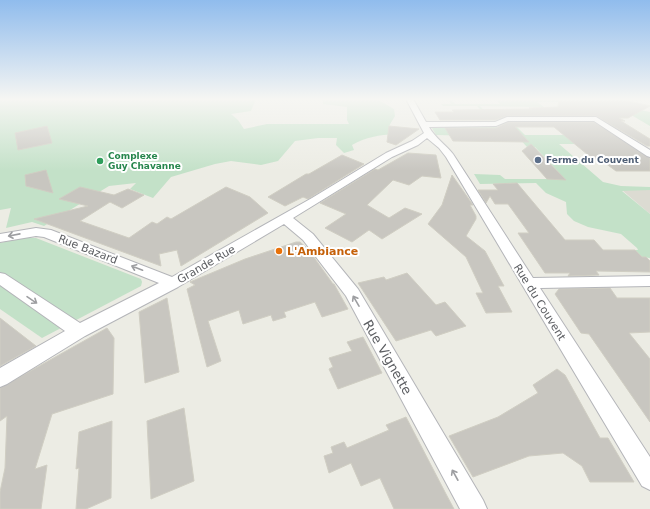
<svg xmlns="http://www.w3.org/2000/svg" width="650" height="509" viewBox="0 0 650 509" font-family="'DejaVu Sans',sans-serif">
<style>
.education{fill:#dcdbd2}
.green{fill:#c3e1c8}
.building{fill:#c8c6c0;stroke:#d0cec3}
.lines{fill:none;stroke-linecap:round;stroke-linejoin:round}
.street-casing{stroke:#b4b5b9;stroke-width:2}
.street{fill:#fff;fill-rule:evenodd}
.oneway{stroke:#9d9ea1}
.service-dot{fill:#5c6f8a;stroke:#fff;stroke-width:1.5}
.leisure-dot{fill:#2e9e5b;stroke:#fff;stroke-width:1.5}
.food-dot{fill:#e8710a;stroke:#fff;stroke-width:1.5}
.labels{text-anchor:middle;stroke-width:4;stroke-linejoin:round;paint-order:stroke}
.far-leisure-label{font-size:9px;font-weight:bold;fill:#27864d;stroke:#fff;text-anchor:start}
.far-service-label{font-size:9px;font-weight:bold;fill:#4e5e75;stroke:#fff;text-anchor:start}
.street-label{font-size:11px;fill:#5c5e62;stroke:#fff}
.food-label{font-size:11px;font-weight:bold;fill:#c56008;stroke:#fff;text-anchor:start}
.near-street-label{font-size:13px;fill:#5c5e62;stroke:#fff}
</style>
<rect width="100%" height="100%" fill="#ecece4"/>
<!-- education -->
<path class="education" d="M622,190H650V214Z"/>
<!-- green -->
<g class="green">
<path d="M0,99H256L251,111L231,114L238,120L244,129L267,124H349L347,120V107L323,104V99H377L394,109L395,116L389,126L395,134C379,135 366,137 352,145L354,150L344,153L336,145L337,138H318L295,141L278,161L261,165L231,161L215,164L171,177L153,198L130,189L136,183L109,186L44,226L32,222L6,228L11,208L0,210Z"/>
<path d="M448,99H451L455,104H500L495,99H588L650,112V126L621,109L585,102H537L544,107L480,106L491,118H488L477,106H443L441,104H451Z"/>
<path d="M552,122H555L569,134L616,135H571L582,144H559L603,182L621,186L650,187V190L622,191L650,214V258L641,257L635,250H638L637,248L621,234L588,227L574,221L567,214L566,202L546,193L536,183L480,184L474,174L500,175L505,179H565L535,147H527L518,137L436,135L432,128L517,127L525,135H564L559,127Z"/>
<path d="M23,238H36L141,279L142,282L141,286L42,338L0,309V243Z"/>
</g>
<!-- building -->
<g class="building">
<path d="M559,99H620L650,106L628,118H619L625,121H621L650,139V146H647L596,116H507L495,120H440L435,112H454L452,110L532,109L529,108L558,107Z"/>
<path d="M508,122H594L650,158V171H616L601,160L593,159L554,127H515L529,142L453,141L445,128H496Z"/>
<path d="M47,126L52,143L18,150L15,133Z"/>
<path d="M389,126L419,129L396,145L387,142Z"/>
<path d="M531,144L566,180L547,179L522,151Z"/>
<path d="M408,153L436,155L441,178L422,176L409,185L393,180L367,205L389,218L405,208L422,214L382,239L369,230L352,242L325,228L346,214L320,203L375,169L378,170Z"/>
<path d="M342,155L364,164L308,199L303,197L285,206L268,197L306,174H309Z"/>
<path d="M46,170L53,193L26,186L25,175Z"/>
<path d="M452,175L473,205H470L476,216V219L466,236L485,251L504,286H498L512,312L486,313L476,293H483L466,257L428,224L442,205Z"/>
<path d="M517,183L565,240H594L603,250H635L642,257H646L650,261V272L596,271L599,275L568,276L570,273H545L518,233H529L508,204H495L490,196L486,203L478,190H498L493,184Z"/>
<path d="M80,187L114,195L128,189L144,195L122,208L110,202L80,221L129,238L152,222L157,224L167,217L171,219L226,187L250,197L268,213L181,266L177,250L159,254L161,266L34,219L88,206L59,199Z"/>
<path d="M296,242H300L308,249L333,284H334L348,309L322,317L315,302L284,312L286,317L273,321L271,315L243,324L239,310L208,321L221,361L207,367L187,289L195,285L190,282L245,259Z"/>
<path d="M407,273L436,305L445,302L466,326L436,336L431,330L396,341L358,283L384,277L386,280Z"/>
<path d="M610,288L617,298H650V332L629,333L650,359V422L589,334L581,333L555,294L559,289Z"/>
<path d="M167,298L179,372L145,383L139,312Z"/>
<path d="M0,318L36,346L0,366Z"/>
<path d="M107,328L114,338L113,394L52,414L35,469L47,465L41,509H0V492L5,468L7,416L0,421V388Z"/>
<path d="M363,337L382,373L338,389L329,369L333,367L329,358L352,351L347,342Z"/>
<path d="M557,369L565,375L600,438H608L634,482H590L582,466L563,453L529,456L473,477L449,436L498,417L538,393L533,385Z"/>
<path d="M184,408L194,481L151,499L147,421Z"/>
<path d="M406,417L446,494L454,509H394L380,478L361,486L351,463L329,473L324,456L333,453L331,447L344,442L347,448L389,430L386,425Z"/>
<path d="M112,421L111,498L86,509H76L79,468L76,469L79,432Z"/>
</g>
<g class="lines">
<!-- street casing -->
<g class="street-casing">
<path id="street" d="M406,99H413L426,122H495L507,117H596L650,150V157L647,156L594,121H508L496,126L429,127C435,138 446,145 453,154L533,278L650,276V286L540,288L650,457V490L642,486L446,157L439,148L427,138L418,145L392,157L293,218L313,234L358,289L483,500L487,509H460L346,296L303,240L284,224L178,287L85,336L7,384L0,387V368L65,331L0,285V273L5,274L80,323L159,283L44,237L36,236L0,242V234L36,228L51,230L172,277L312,198L386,153L412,141L424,133Z"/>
</g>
<!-- street -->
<use href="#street" class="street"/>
</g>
<!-- one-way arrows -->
<defs><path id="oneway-shaft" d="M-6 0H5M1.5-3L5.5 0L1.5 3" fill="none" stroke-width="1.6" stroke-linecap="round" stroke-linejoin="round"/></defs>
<g class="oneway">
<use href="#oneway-shaft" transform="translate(14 235) rotate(169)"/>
<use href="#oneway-shaft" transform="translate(137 268) rotate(-159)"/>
<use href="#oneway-shaft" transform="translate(32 300) rotate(34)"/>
<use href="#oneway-shaft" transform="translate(356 301) rotate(-120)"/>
<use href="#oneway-shaft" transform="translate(455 475) rotate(-119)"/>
</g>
<!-- sky -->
<linearGradient id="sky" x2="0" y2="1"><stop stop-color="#90bced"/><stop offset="0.58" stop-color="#f6f6f3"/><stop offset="1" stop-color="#f6f6f3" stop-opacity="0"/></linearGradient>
<rect width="650" height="171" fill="url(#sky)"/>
<!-- markers -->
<circle class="service-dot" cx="538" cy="160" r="4"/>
<circle class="leisure-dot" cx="100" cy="161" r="4"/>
<circle class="food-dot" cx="279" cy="251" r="4"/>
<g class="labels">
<!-- far-leisure labels -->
<g class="far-leisure-label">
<text x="108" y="159">Complexe<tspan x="108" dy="10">Guy Chavanne</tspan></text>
</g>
<!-- far-service labels -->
<g class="far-service-label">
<text x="546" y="163">Ferme du Couvent</text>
</g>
<!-- street labels -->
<g class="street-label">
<text transform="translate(88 249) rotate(21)" y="4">Rue Bazard</text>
<text transform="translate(206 264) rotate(-30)" y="4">Grande Rue</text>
<text transform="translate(540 302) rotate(58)" y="4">Rue du Couvent</text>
</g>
<!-- food labels -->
<g class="food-label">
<text x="287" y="255">L'Ambiance</text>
</g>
<!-- near-street labels -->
<g class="near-street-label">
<text transform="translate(388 357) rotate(60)" y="5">Rue Vignette</text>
</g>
</g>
</svg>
